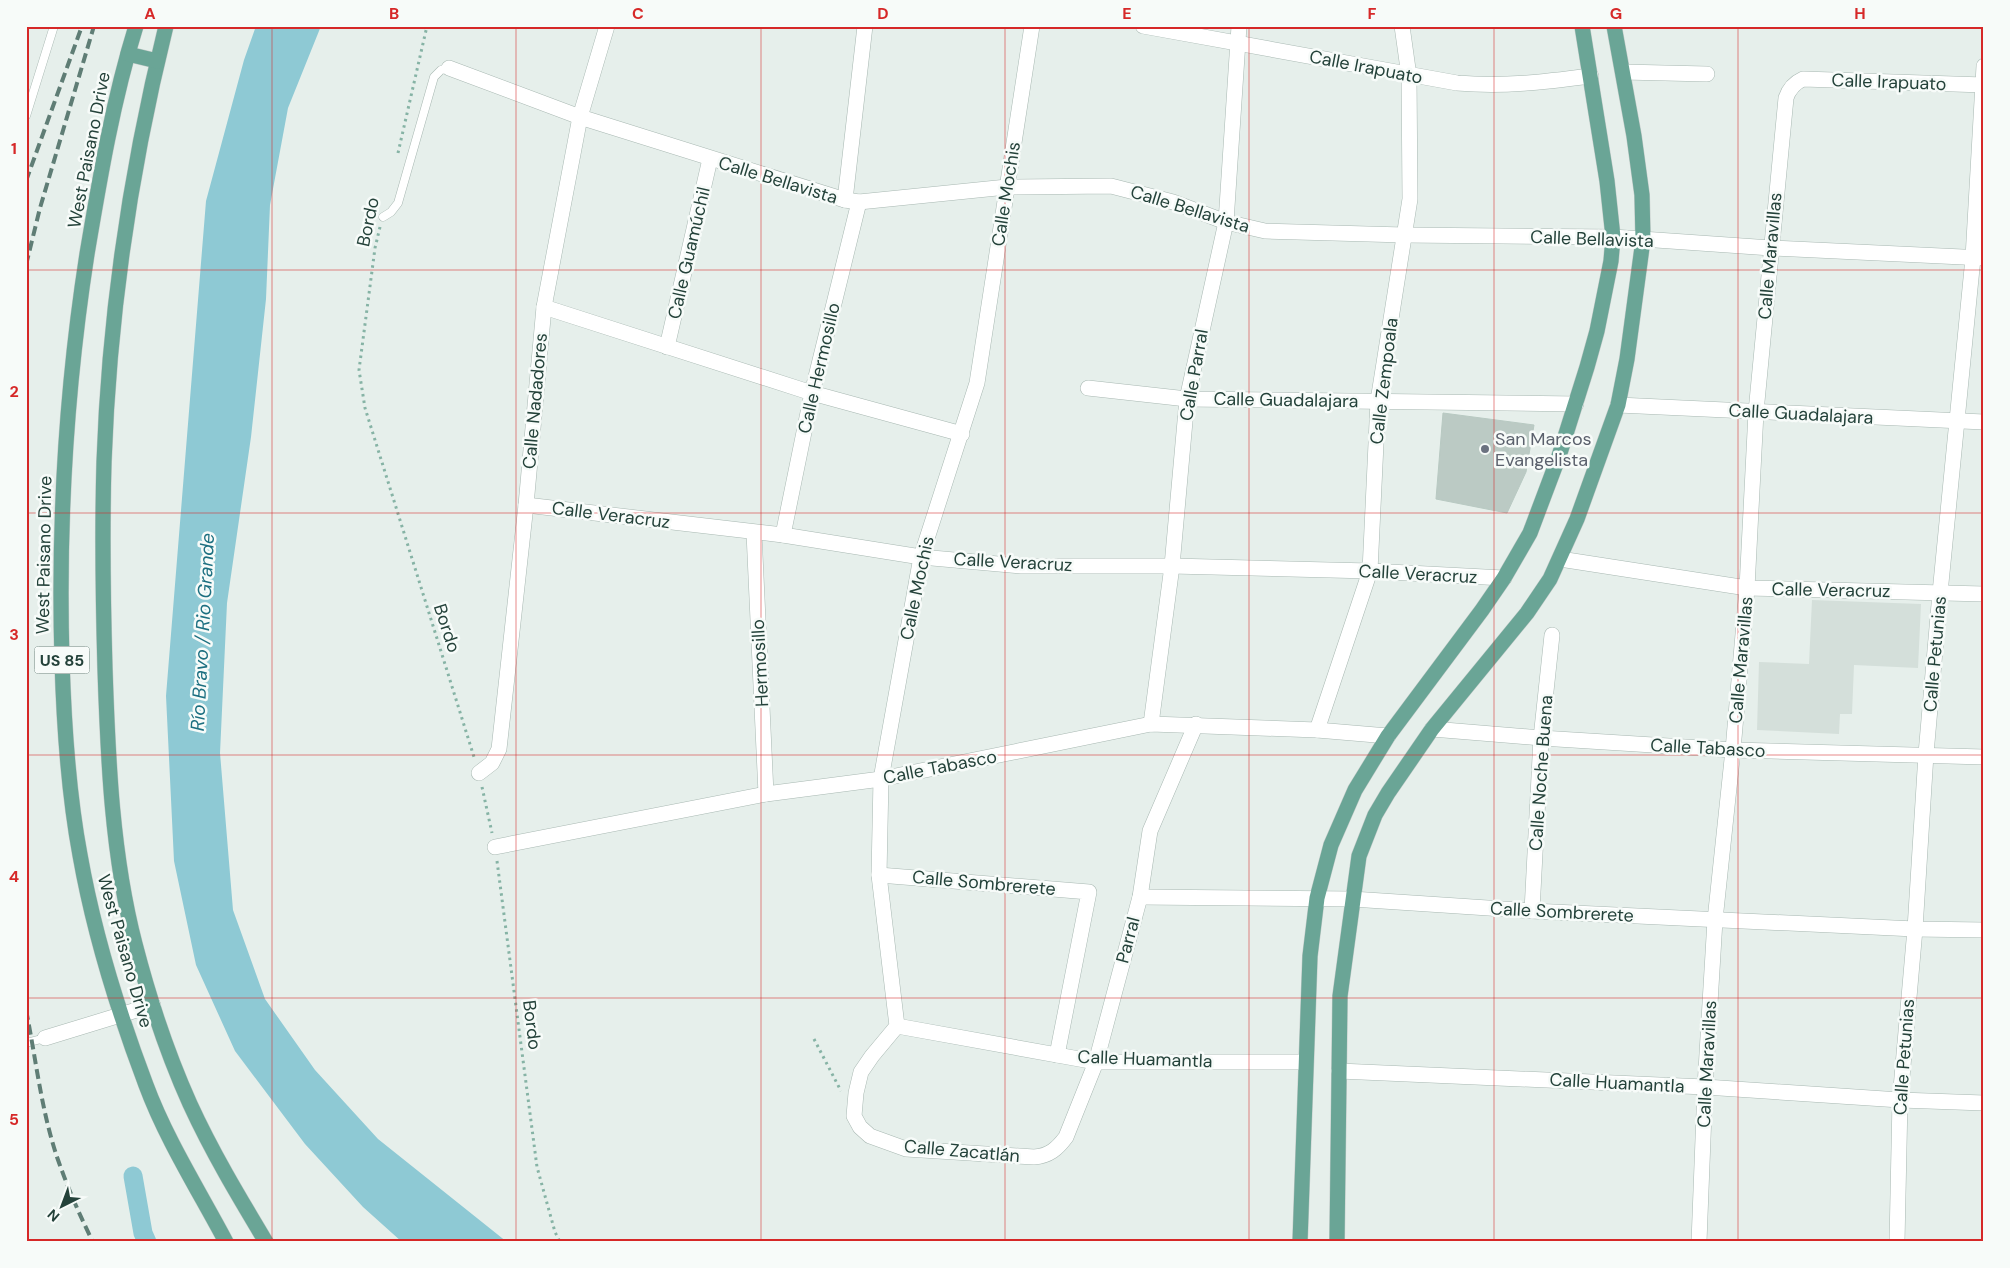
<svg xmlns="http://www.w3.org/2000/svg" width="2010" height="1268" viewBox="0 0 2010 1268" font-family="'DM Sans',sans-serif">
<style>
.built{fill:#d4dfda}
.water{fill:#8ec9d4}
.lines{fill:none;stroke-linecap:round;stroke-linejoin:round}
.canal{stroke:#8ec9d4;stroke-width:19}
.building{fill:#bbcac4;stroke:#b8c9c2}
.lane-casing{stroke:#a8b8b2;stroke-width:9}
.street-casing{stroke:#a8b8b2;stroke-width:16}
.primary-casing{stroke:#c2cac8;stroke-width:16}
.path{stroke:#86b3a5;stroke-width:3;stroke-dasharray:2.5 4;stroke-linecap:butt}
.lane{stroke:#fff;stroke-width:8}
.street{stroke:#fff;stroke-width:15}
.primary{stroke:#6aa596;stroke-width:15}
.rail{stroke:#5f7d75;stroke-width:4;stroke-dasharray:10 5;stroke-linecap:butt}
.grid{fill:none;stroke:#d62828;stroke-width:1;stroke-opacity:0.55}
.worship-dot{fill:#6b7280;stroke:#f7fbf9;stroke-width:2}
.labels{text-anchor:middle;stroke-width:5;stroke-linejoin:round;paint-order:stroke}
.shield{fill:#f7fbf9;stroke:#637a73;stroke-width:1}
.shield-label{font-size:16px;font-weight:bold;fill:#24423a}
.street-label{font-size:18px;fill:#24423a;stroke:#f7fbf9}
.worship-label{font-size:18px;fill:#5b616d;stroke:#f7fbf9;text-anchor:start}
.water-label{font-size:19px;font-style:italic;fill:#1c6f80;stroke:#f7fbf9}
.neatline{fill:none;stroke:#d62828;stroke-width:2}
.grid-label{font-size:16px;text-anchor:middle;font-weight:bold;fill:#d62828}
</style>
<rect width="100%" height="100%" fill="#e6efeb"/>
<!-- built -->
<path class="built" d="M1812,600L1921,604L1918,668L1854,665L1852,714H1840L1839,734L1757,730L1759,662L1809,664Z"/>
<!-- water -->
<path class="water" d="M256,26H321L288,108L270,205L266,299L251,437L227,603L220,753L233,910L265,999L315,1070L378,1139L507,1242H402L363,1207L305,1144L235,1051L196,965L174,861L166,696L206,201L244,60Z"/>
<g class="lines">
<!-- canal -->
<path class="canal" d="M133,1176L143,1233L147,1242"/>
</g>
<!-- building -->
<path class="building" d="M1443,413L1534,425L1526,472L1507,513L1436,499Z"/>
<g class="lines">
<!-- lane casing -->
<g class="lane-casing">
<g id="lane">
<path d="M26,116L54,26"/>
<path d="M383,217L391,212L398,203L434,77L441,70L449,68"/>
<path d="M26,1043L45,1038"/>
</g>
</g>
<!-- street casing -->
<g class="street-casing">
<g id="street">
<path d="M1032,26L977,383L921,557L881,779L879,875L897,1026L872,1056L861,1072L856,1093L854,1116L860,1127L870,1136L906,1149L1034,1157C1049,1156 1057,1149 1066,1137L1096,1062L1140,897L1150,831L1196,724"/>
<path d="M1143,26L1457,83C1504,87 1544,82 1591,76"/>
<path d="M449,68L580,117L845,200L859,202L1007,187L1111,186L1173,202L1226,222L1265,231L1404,235L1613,237L1771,248L1984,258"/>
<path d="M1623,72L1707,74"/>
<path d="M845,200L865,26"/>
<path d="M544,307L812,393L962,434"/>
<path d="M667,347L710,159"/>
<path d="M1088,388L1187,399L1576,404"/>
<path d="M1618,405L1984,422"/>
<path d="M526,505L783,535L921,557L1021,566H1172L1370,571L1504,578"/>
<path d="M754,533L766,794"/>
<path d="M783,535L812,393L859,202"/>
<path d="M1560,559L1747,588L1984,594"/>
<path d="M1151,724L1172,566L1187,399L1226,222L1239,26"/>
<path d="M1432,729L1541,738L1733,750L1984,757"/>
<path d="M1317,730L1370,571L1378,401L1410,199L1409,76L1402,26"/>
<path d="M479,773L492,763L499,749L526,505L544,307L580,117L607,26"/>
<path d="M495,847L766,794L881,779L1151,724L1317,730L1388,736"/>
<path d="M879,875L1089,892L1057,1055"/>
<path d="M1140,897L1352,899L1532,911L1915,929L1984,930"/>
<path d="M1532,911L1541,738L1552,635"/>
<path d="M897,1026L1096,1062H1305"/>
<path d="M45,1038L153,1005"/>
<path d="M1339,1071L1705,1087L1900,1100L1984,1103"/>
<path d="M1699,1242L1705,1087L1715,920L1733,750L1747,588L1756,412L1786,98C1789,89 1794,83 1803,79L1984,85"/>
<path d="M1897,1242L1900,1100L1915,929L1926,754L1940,593L1973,258L1984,66"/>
</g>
</g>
<!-- primary casing -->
<g class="primary-casing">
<g id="primary">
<path d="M136,26C113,100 100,177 87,254C66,389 58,525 62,661C64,727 68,791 80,855C94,934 118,1011 146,1085C166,1139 199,1191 226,1242"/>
<path d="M166,26C131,167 109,317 104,462C102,531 103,600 105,669C108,761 112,855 135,944C149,998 167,1053 190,1104C212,1152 239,1197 266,1242"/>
<path d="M128,54L157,61"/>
<path d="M1300,1242L1310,956L1317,898L1331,845L1355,790L1388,736L1482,610L1504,578L1530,533L1559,456L1587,367L1597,331L1611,261L1613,237L1607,181L1582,26"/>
<path d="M1337,1242L1340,996L1359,856L1375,815L1388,793L1432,729L1527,613L1550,579L1577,519L1618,405L1627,359L1643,240L1642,195L1634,136L1614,26"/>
</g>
</g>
<!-- path -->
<g class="path">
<path d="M398,153L427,26"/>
<path d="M380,227L375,248L359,370L365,408L474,757"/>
<path d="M482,787L492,833"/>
<path d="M497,861L537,1167L555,1232L560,1242"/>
<path d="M814,1039L841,1091"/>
</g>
<!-- lane -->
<use href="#lane" class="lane"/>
<!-- street -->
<use href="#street" class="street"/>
<!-- primary -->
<use href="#primary" class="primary"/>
<!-- rail -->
<g class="rail">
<path d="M26,181L82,26"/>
<path d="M26,265L40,208L94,26"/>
<path d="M26,1010C36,1059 41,1109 57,1157C67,1186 79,1214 93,1242"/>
</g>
</g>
<!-- grid -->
<path class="grid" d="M272,26V1242M516,26V1242M761,26V1242M1005,26V1242M1249,26V1242M1494,26V1242M1738,26V1242M26,270H1984M26,513H1984M26,755H1984M26,998H1984"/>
<!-- markers -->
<circle class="worship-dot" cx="1485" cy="449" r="5"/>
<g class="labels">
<!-- shield labels -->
<rect class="shield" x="34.5" y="646.5" width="55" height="27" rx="4"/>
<g class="shield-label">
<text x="62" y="666">US 85</text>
</g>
<!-- street labels -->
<g class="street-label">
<text transform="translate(1366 67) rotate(11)" y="6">Calle Irapuato</text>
<text transform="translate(1889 82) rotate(2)" y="6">Calle Irapuato</text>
<text transform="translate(89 150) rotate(-79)" y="6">West Paisano Drive</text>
<text transform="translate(778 180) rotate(17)" y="6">Calle Bellavista</text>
<text transform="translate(1006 194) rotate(-81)" y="6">Calle Mochis</text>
<text transform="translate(1190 209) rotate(17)" y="6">Calle Bellavista</text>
<text transform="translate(368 222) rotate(-78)" y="6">Bordo</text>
<text transform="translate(1592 239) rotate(2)" y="6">Calle Bellavista</text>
<text transform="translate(689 253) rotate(-77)" y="6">Calle Guamúchil</text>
<text transform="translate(1770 256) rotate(-85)" y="6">Calle Maravillas</text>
<text transform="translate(819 368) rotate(-77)" y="6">Calle Hermosillo</text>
<text transform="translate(1194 375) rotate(-80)" y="6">Calle Parral</text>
<text transform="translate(1384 381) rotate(-83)" y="6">Calle Zempoala</text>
<text transform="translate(1286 400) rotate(1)" y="6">Calle Guadalajara</text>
<text transform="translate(535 401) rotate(-85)" y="6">Calle Nadadores</text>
<text transform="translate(1801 414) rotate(3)" y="6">Calle Guadalajara</text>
<text transform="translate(611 515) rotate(7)" y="6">Calle Veracruz</text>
<text transform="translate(44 555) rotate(-89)" y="6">West Paisano Drive</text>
<text transform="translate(1013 562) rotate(3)" y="6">Calle Veracruz</text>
<text transform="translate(1418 574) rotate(3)" y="6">Calle Veracruz</text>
<text transform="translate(917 588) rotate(-78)" y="6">Calle Mochis</text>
<text transform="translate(1831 590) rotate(1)" y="6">Calle Veracruz</text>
<text transform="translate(447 628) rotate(72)" y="6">Bordo</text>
<text transform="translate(1935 654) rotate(-85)" y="6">Calle Petunias</text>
<text transform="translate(1741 660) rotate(-85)" y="6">Calle Maravillas</text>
<text transform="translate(760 663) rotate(-93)" y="6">Hermosillo</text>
<text transform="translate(1708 748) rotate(3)" y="6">Calle Tabasco</text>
<text transform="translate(940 767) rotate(-11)" y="6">Calle Tabasco</text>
<text transform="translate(1541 773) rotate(-86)" y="6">Calle Noche Buena</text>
<text transform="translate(984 883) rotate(5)" y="6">Calle Sombrerete</text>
<text transform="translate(1562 912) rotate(3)" y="6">Calle Sombrerete</text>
<text transform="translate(1128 940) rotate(-75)" y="6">Parral</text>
<text transform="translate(125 951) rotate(74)" y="6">West Paisano Drive</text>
<text transform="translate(532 1025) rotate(83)" y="6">Bordo</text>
<text transform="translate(1904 1057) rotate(-86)" y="6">Calle Petunias</text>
<text transform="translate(1145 1059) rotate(2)" y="6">Calle Huamantla</text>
<text transform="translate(1707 1064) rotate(-87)" y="6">Calle Maravillas</text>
<text transform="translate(1617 1083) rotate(3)" y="6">Calle Huamantla</text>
<text transform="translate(962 1151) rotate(5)" y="6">Calle Zacatlán</text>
</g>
<!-- worship labels -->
<g class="worship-label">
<text x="1495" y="445">San Marcos<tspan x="1495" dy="21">Evangelista</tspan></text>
</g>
<!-- water labels -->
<g class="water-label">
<text transform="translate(202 632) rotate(-87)" y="7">Río Bravo / Rio Grande</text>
</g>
</g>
<!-- border -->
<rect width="2010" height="1268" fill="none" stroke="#f7fbf9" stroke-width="55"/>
<!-- north arrow -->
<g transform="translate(62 1206) rotate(222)" stroke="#f7fbf9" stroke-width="4" paint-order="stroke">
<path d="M0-4L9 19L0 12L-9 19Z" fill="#24423a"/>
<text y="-8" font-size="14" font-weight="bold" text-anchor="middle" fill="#24423a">N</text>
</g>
<rect x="28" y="28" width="1954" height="1212" class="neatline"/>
<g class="grid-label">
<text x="150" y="19">A</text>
<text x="394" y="19">B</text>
<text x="638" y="19">C</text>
<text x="883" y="19">D</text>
<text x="1127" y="19">E</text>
<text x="1372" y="19">F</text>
<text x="1616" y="19">G</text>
<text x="1860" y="19">H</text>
<text x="14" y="154">1</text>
<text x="14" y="397">2</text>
<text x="14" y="640">3</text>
<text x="14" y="882">4</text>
<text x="14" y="1125">5</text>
</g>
</svg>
